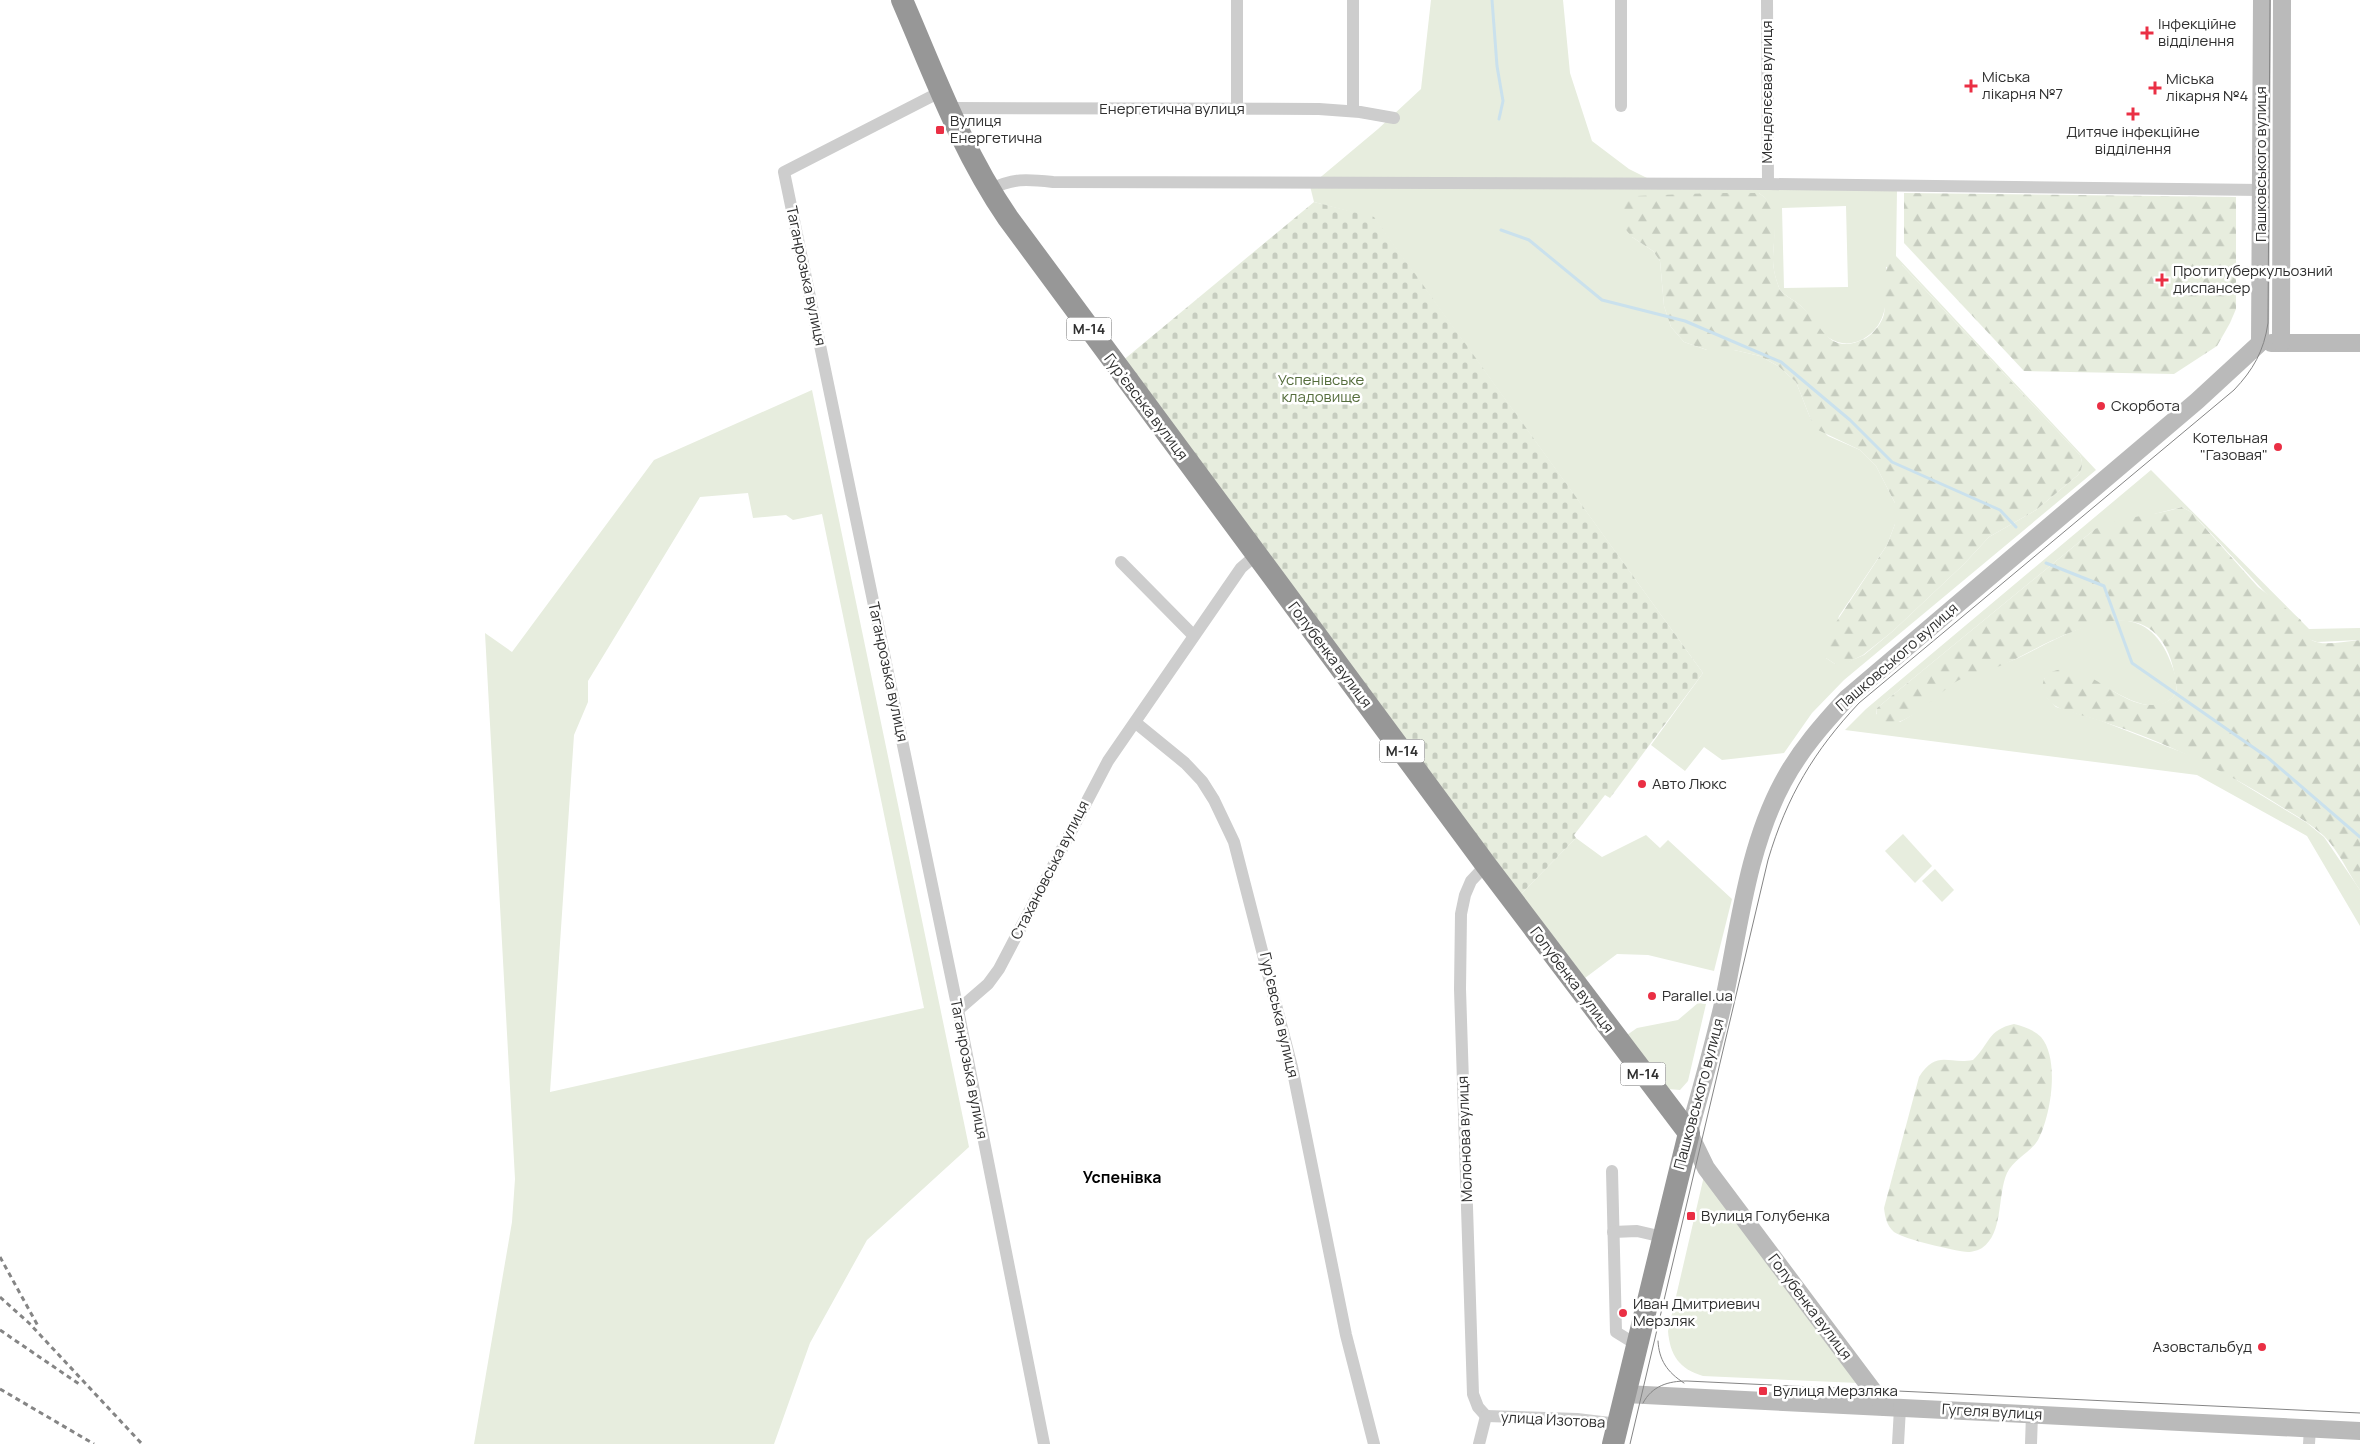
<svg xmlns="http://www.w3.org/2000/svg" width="2360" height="1444" viewBox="0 0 2360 1444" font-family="Manrope,sans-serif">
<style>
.grass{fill:#e7edde;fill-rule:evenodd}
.forest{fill:url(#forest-firs)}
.cemetery{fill:url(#cemetery-stones)}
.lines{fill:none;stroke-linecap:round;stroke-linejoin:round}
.stream{stroke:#cae1ed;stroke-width:3}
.street{stroke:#cdcdcd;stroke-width:12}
.secondary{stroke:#bababa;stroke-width:18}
.highway{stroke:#979797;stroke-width:22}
.tram{stroke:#858585;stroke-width:1}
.rail{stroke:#858585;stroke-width:3;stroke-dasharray:5 4;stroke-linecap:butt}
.poi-dot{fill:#ea2f44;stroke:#fff;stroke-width:2}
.labels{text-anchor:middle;stroke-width:5;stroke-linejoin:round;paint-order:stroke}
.shield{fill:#fff;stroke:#6e6e6e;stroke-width:1}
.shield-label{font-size:14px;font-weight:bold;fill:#303030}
.poi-label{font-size:15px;fill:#303030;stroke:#fff;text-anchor:start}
.street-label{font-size:15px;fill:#303030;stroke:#fff}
.park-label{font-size:15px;fill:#556d3c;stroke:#fff}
.neighbourhood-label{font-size:16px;font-weight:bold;fill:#000;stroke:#fff}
</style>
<defs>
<pattern id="forest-firs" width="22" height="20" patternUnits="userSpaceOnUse" patternTransform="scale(1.25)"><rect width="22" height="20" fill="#e7edde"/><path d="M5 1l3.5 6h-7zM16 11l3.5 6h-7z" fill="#c6ccbf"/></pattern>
<pattern id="cemetery-stones" width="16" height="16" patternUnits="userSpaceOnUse" patternTransform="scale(1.25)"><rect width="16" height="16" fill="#e7edde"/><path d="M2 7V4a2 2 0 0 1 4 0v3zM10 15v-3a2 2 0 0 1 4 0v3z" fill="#c6ccbf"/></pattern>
</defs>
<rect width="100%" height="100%" fill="#fff"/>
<!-- grass -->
<g class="grass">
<path d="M1431,0H1563L1570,73L1592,141L1629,169L1659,184L1897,190L1896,256L2096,470L1844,680L1812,713L1784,753L1722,760L1704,747L1685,771L1651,745L1703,673L1374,218L1314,202L1310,186L1378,129L1421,89ZM1759,193C1781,208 1773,237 1773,259C1773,270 1776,280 1780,290C1786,297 1795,300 1801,306C1812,316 1816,330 1829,338C1838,344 1849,345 1859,341C1890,327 1887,296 1886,267L1902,265L2080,455C2083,463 2083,468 2078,475L2036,510L1989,537L1964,564L1893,631L1864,655L1843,664H1835L1826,658L1839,616L1887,545L1895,524V503L1876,466L1860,450L1828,436L1811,420L1796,382L1778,366L1760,356L1734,350H1707L1684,342L1671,327L1664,306L1660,261L1653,251L1632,237ZM1846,206L1848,287L1784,288L1782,208Z"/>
<path d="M812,390L969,1147L867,1240L810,1343L774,1444H474L512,1222L515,1179L485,633L512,652L654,460ZM748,493L753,518L786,515L793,520L822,514L924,1008L550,1092L574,735L588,702V681L700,497Z"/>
<path d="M2151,470L2309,629L2360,628V640L2317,642L2308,639L2191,512L2182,507L2095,529L1877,708L1876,714L1900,722C1922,711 1937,692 1958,680C1977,670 1999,667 2018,658C2068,634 2142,584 2171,663C2175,673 2181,689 2172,698C2138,730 2077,646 2044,679L2047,698L2056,707L2099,720L2207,762L2307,823L2324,837L2360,890V926L2307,836L2197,775L1845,730L1866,709Z"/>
<path d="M1903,834L1932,866L1915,883L1885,851Z"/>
<path d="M1646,835L1660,848L1668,840L1732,899L1714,971L1648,955L1617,954L1585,978L1521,894L1576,838L1602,857Z"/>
<path d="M1935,869L1954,890L1942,902L1922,881Z"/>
<path d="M1698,1003L1706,1004L1688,1081L1680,1090L1668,1089L1627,1035L1637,1028L1678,1020Z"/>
<path d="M1704,1176L1858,1383L1703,1376C1679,1369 1670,1355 1668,1331Z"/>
</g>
<!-- forest -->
<g class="forest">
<path d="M1713,193H1759C1783,209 1773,235 1773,259C1773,269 1776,280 1780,290C1786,297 1795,300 1801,306C1822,324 1828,358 1866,338C1874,333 1882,323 1884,314C1887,298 1881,274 1890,261L1895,260L1902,265L2080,455C2083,463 2083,468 2078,475L2036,510L1989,537L1964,564L1893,631L1863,655L1843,665L1835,664L1826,658L1821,645L1887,545L1895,524V503L1876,466L1860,450L1818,430L1811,420L1796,382L1778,366L1760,356L1734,350H1707L1684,342L1671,327L1664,306L1660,261L1653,251L1632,237L1622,225L1620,210L1626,200L1636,196Z"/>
<path d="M1904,193L2236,197V309L2230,323L2217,346L2174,374L2024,371L1904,243Z"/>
<path d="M2182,507L2191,512L2258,587L2301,620C2304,653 2335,642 2360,640V890C2348,873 2339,851 2324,836C2309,822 2291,813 2274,802C2209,762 2148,734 2074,713C2061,710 2046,704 2043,689C2042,683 2044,676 2050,673C2059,667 2072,669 2081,673C2107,683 2136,715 2166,702C2174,698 2178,692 2176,683C2164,592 2093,620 2037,648C2023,655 2009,663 1995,668C1983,672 1971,674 1959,680C1941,689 1902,736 1880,720C1876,717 1876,714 1877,708L2095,529C2122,516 2154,516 2182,507Z"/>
<path d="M2014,1024C2023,1026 2034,1030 2041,1037C2060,1059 2051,1116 2038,1140C2030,1153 2014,1159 2007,1173C1997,1195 2004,1233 1982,1248C1979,1250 1972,1252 1968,1252C1955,1251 1903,1239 1894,1232C1887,1226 1885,1217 1884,1208L1919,1077C1937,1049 1948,1065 1973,1060C1990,1044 1987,1030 2014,1024Z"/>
</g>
<!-- cemetery -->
<path class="cemetery" d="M1314,202L1374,217L1703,673L1610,798L1605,795L1574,835L1576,838L1521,894L1121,362Z"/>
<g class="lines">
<!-- stream -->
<g class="stream">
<path d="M1492,0L1497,66L1503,101L1499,119"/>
<path d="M1501,230L1529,240L1602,300L1685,321L1781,362L1850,420L1892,462L2000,510L2016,527"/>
<path d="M2046,563L2104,586L2132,663L2267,757L2360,837"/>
</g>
<!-- street -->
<g class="street">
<path d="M1767,0L1768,184"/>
<path d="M942,91L784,172L958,1010L1044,1444"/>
<path d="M1621,106V0"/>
<path d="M950,108L1319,109L1360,112L1394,118"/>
<path d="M1237,109V0"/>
<path d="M1353,111V0"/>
<path d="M989,190C1013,178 1026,179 1053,182L1768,184L2261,190"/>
<path d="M1121,562L1193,635"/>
<path d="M1136,723L1185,763L1202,781L1214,800L1234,842L1292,1067L1346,1335L1374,1444"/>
<path d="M958,1010L988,984L999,969L1108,761L1241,568L1256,555"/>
<path d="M1612,1171L1616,1332L1637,1345"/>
<path d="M1613,1232L1637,1231L1663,1237"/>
<path d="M1486,1416L1478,1407L1473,1394L1460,989L1461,914L1465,895L1471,881L1486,865"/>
<path d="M1486,1416L1577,1419L1618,1424"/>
<path d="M1479,1444L1486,1416"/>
<path d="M1898,1444L1900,1408"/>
<path d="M2031,1444L2032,1414"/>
<path d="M2309,1444L2310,1428"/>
</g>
<!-- secondary -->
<g class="secondary">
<path d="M2271,343H2360"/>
<path d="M2281,343L2282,0"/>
<path d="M1625,1394L2360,1431"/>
<path d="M1885,1407L1706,1168L1689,1133C1702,1085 1716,1038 1726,990C1740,920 1749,845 1783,782C1800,750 1823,724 1847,698L2197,401L2260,343L2262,0"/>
</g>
<!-- highway -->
<path class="highway" d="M902,0C934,74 962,151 1008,218L1486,865L1689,1133L1613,1444"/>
<!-- tram -->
<g class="tram">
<path d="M1658,1341C1659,1360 1667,1372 1684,1383"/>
<path d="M1643,1403C1652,1386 1668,1381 1687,1381L2360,1413"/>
<path d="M1630,1444L1768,860C1787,796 1814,751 1859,703L2234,390C2253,370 2264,351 2268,323L2270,0"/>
</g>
<!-- rail -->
<g class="rail">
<path d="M0,1257L38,1326"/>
<path d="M0,1297L29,1323L142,1444"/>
<path d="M0,1330L79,1384"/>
<path d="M0,1389L94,1444"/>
</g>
</g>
<!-- markers -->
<g class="poi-dot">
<path d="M2144.5 25.5h5v5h5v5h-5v5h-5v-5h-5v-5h5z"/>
<path d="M1968.5 78.5h5v5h5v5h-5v5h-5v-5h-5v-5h5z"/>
<path d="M2152.5 80.5h5v5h5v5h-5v5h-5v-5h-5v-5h5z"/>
<path d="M2130.5 106.5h5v5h5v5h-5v5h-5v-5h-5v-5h5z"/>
<rect x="935" y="125" width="10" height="10" rx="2.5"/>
<path d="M2159.5 272.5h5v5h5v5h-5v5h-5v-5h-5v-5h5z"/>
<circle cx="2101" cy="406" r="5"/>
<circle cx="2278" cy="447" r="5"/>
<circle cx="1642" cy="784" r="5"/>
<circle cx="1652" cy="996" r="5"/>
<rect x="1686" y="1211" width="10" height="10" rx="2.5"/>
<circle cx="1623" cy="1313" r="5"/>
<circle cx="2262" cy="1347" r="5"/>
<rect x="1758" y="1386" width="10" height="10" rx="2.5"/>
</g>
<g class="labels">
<!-- shield labels -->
<g class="shield">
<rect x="1066.5" y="317.5" width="45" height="23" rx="4"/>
<rect x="1379.5" y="739.5" width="45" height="23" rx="4"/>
<rect x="1620.5" y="1062.5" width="45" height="23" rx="4"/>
</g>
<g class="shield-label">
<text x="1089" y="334">М-14</text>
<text x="1402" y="756">М-14</text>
<text x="1643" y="1079">М-14</text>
</g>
<!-- poi labels -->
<g class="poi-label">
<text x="2158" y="29">Інфекційне<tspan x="2158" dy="17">відділення</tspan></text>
<text x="1982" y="82">Міська<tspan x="1982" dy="17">лікарня №7</tspan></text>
<text x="2166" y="84">Міська<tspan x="2166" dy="17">лікарня №4</tspan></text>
<text x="950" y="126">Вулиця<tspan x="950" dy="17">Енергетична</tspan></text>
<text x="2133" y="137" text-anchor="middle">Дитяче інфекційне<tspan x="2133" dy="17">відділення</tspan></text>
<text x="2173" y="276">Протитуберкульозний<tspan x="2173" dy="17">диспансер</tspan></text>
<text x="2111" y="411">Скорбота</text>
<text x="2268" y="443" text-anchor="end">Котельная<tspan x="2268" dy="17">"Газовая"</tspan></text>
<text x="1652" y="789">Авто Люкс</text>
<text x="1662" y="1001">Parallel.ua</text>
<text x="1701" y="1221">Вулиця Голубенка</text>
<text x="1633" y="1309">Иван Дмитриевич<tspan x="1633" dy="17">Мерзляк</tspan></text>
<text x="2252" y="1352" text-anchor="end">Азовстальбуд</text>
<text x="1773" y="1396">Вулиця Мерзляка</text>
</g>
<!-- street labels -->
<g class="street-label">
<text transform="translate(1767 92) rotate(-90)" y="5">Менделєєва вулиця</text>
<text x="1172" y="114">Енергетична вулиця</text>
<text transform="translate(2261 164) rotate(-90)" y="5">Пашковського вулиця</text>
<text transform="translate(806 276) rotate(78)" y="5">Таганрозька вулиця</text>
<text transform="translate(1146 407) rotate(53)" y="5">Гур’євська вулиця</text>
<text transform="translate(1330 655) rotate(53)" y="5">Голубенка вулиця</text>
<text transform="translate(1897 657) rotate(-41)" y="5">Пашковського вулиця</text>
<text transform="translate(888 672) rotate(78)" y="5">Таганрозька вулиця</text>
<text transform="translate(1050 870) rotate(-63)" y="5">Стахановська вулиця</text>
<text transform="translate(1572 980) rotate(53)" y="5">Голубенка вулиця</text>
<text transform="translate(1279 1015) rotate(77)" y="5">Гур’євська вулиця</text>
<text transform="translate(969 1069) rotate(79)" y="5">Таганрозька вулиця</text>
<text transform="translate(1699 1094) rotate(-75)" y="5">Пашковського вулиця</text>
<text transform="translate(1465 1139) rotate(-92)" y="5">Молонова вулиця</text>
<text transform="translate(1810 1307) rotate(53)" y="5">Голубенка вулиця</text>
<text transform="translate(1992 1412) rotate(3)" y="5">Гугеля вулиця</text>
<text transform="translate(1553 1420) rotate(3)" y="5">улица Изотова</text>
</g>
<!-- park labels -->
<g class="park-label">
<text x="1321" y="385">Успенівське<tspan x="1321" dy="17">кладовище</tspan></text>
</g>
<!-- neighbourhood labels -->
<g class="neighbourhood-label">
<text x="1122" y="1183">Успенівка</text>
</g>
</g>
</svg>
